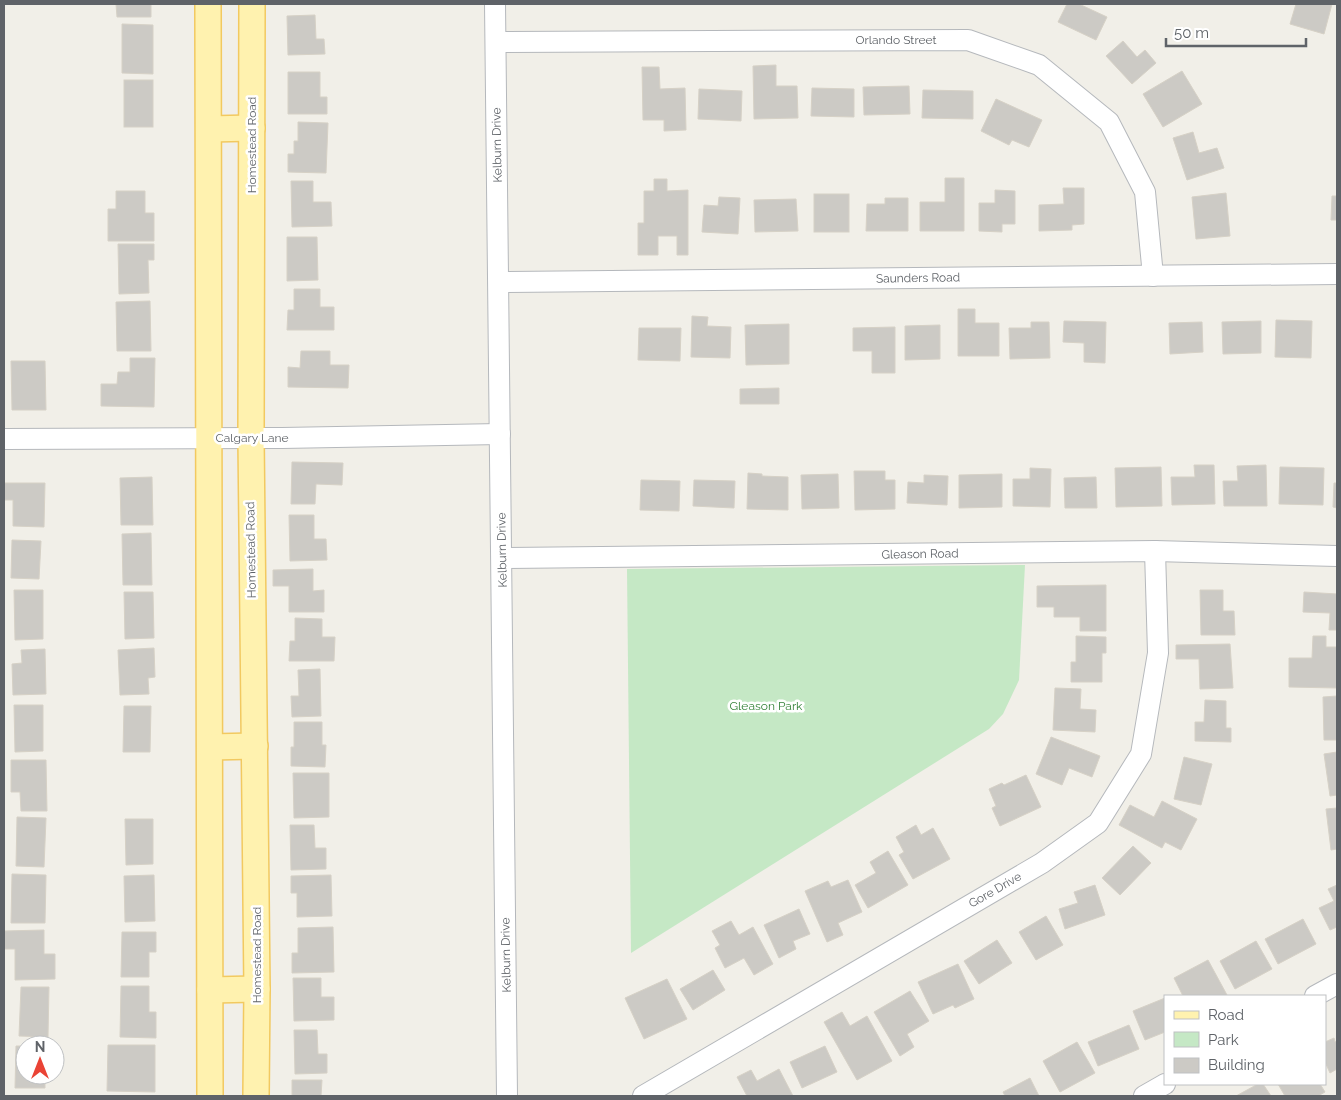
<svg xmlns="http://www.w3.org/2000/svg" width="1341" height="1100" viewBox="0 0 1341 1100" font-family="Raleway,sans-serif">
<style>
.green{fill:#c5e8c5}
.building{fill:#cccac5;stroke:#d6d1c6}
.lines{fill:none;stroke-linecap:round;stroke-linejoin:round}
.minor-casing{stroke:#b5b8bc;stroke-width:22}
.major-casing{stroke:#f2c960;stroke-width:28}
.minor{stroke:#fff;stroke-width:20}
.major{stroke:#fff2af;stroke-width:25}
.labels{text-anchor:middle;stroke-width:5;stroke-linejoin:round;paint-order:stroke}
.street-label{font-size:12px;fill:#5f6368;stroke:#fff}
.park-label{font-size:12px;fill:#348238;stroke:#fff}
</style>
<rect width="100%" height="100%" fill="#f1efe8"/>
<!-- green -->
<path class="green" d="M1025,565L1019,680L1003,714L989,729L631,953L627,569Z"/>
<!-- building -->
<g class="building">
<path d="M116,4H151V17H117Z"/>
<path d="M1067,4H1079L1107,17L1096,40L1058,22Z"/>
<path d="M1296,4H1332L1324,34L1290,24Z"/>
<path d="M315,15L316,39H324L325,54L288,55L287,16Z"/>
<path d="M122,24L153,25V74L122,73Z"/>
<path d="M1123,41L1137,57L1145,50L1156,63L1132,84L1106,56Z"/>
<path d="M776,65V86H797L798,118L754,119L753,66Z"/>
<path d="M642,67H659L660,89L685,88L686,130L664,131V120H643Z"/>
<path d="M1182,71L1202,104L1163,127L1143,94Z"/>
<path d="M288,72H320V97H327V114H288Z"/>
<rect x="124" y="80" width="29" height="47"/>
<path d="M909,86L910,114L864,115L863,87Z"/>
<path d="M812,88L854,89V117L811,116Z"/>
<path d="M699,89L742,91L741,121L698,119Z"/>
<path d="M923,90L973,91V119L922,118Z"/>
<path d="M996,99L1042,120L1029,147L1012,140L1009,145L981,131Z"/>
<path d="M298,122L328,123L326,173L288,172V154H294V141H298Z"/>
<path d="M1193,132L1199,153L1217,148L1224,168L1187,180L1173,138Z"/>
<path d="M945,178H964V231H920V202H945Z"/>
<path d="M654,179H667V191L688,190V255H677V236H658V255H638V223H644V191H654Z"/>
<path d="M291,181H313V202H331L332,226L292,227Z"/>
<path d="M1063,188H1084V224L1072,225V230L1039,231V205L1064,204Z"/>
<path d="M995,190L1015,191V224H1002V232L979,231V203H995Z"/>
<path d="M116,191H145V213H154V241H108V209H116Z"/>
<path d="M1226,193L1230,236L1196,239L1192,197Z"/>
<rect x="814" y="194" width="35" height="38"/>
<path d="M1332,196H1337V220H1331Z"/>
<path d="M719,197L740,198L738,234L702,232L704,205L718,206Z"/>
<path d="M885,198H908V231H866L867,204H885Z"/>
<path d="M796,199L798,231L755,232L754,200Z"/>
<path d="M287,237H317L318,280L287,281Z"/>
<path d="M118,244H154V260H148L149,293L119,294Z"/>
<path d="M294,289H320V307H334V330H287L288,310H294Z"/>
<path d="M150,301L151,351H117L116,302Z"/>
<path d="M958,309H975V323H999V356H958Z"/>
<path d="M692,316L708,317L707,326L731,327L730,358L691,357Z"/>
<path d="M1276,320L1312,321L1311,358L1275,357Z"/>
<path d="M1064,321L1106,322L1105,363L1084,362V343L1063,342Z"/>
<path d="M1261,321V353L1223,354L1222,322Z"/>
<path d="M1031,322H1049L1050,358L1010,359L1009,328H1031Z"/>
<path d="M1202,322L1203,352L1170,354L1169,323Z"/>
<path d="M789,324V364L746,365L745,325Z"/>
<path d="M940,325V359L905,360V326Z"/>
<path d="M895,327V373H872V351H853V328Z"/>
<path d="M639,328H681L680,361L638,360Z"/>
<path d="M301,351H330V365H349L348,388L288,387V367L300,368Z"/>
<path d="M130,358H155L154,407L101,406V384H117L118,372H130Z"/>
<path d="M11,361H45L46,410H12Z"/>
<path d="M779,388V404H740V389Z"/>
<path d="M292,462L343,463L342,485L316,484L315,504H291Z"/>
<path d="M1194,465H1214L1215,504L1172,505L1171,477H1195Z"/>
<path d="M1266,465L1267,506H1224L1223,481H1238L1237,466Z"/>
<path d="M1161,467L1162,506L1116,507L1115,468Z"/>
<path d="M1280,467L1324,468L1323,505L1279,504Z"/>
<path d="M1030,468L1051,469L1050,507L1013,506V479H1030Z"/>
<path d="M854,471H885V480H895V509L855,510Z"/>
<path d="M748,473L762,474V476L788,477V510L747,509Z"/>
<path d="M838,474L839,508L802,509L801,475Z"/>
<path d="M1002,474V507L959,508V475Z"/>
<path d="M924,475L948,476L947,505L907,503L908,482L924,483Z"/>
<path d="M152,477L153,525H121L120,478Z"/>
<path d="M1096,477L1097,508H1065L1064,478Z"/>
<path d="M641,480L680,481L679,511L640,510Z"/>
<path d="M694,480L735,481L734,508L693,506Z"/>
<path d="M4,483H45L44,527L13,526V500H4Z"/>
<path d="M1334,483H1337V508L1333,507Z"/>
<path d="M289,515H314V539H326L327,560L290,561Z"/>
<path d="M151,533L152,585H123L122,534Z"/>
<path d="M12,540L41,541L39,579L11,578Z"/>
<path d="M313,569V591L324,590V612H289V586H273V570Z"/>
<path d="M1106,585V631H1080V617H1054V607H1037V586Z"/>
<path d="M14,590H43V639L15,640Z"/>
<path d="M1200,590H1223V611H1234L1235,635H1201Z"/>
<path d="M124,592H153L154,638L125,639Z"/>
<path d="M1304,592L1337,594V630H1329L1330,613L1303,612Z"/>
<path d="M295,618L322,619V637H335L334,661H289L290,641H295Z"/>
<path d="M1076,636L1106,637V653H1102V682H1071V662H1076Z"/>
<path d="M1313,636H1326V647H1337V688L1289,687V658H1312Z"/>
<path d="M1230,644L1233,688L1200,689L1199,659H1176V645Z"/>
<path d="M154,648L155,677L148,678L149,694L120,695L118,650Z"/>
<path d="M45,649L46,694L13,695L12,664L22,663L21,650Z"/>
<path d="M320,669L321,716L292,717L291,696H299L298,670Z"/>
<path d="M1055,688L1081,689L1080,709L1096,710L1095,732L1053,730Z"/>
<path d="M1337,696V740H1324L1323,697Z"/>
<path d="M1205,700L1226,701V728H1231V742L1195,741V722H1204Z"/>
<path d="M14,705H43V751L15,752Z"/>
<path d="M124,706H151L150,752H123Z"/>
<path d="M294,722H322V745H326L325,767L291,766V747H294Z"/>
<path d="M1051,737L1100,756L1092,777L1069,768L1062,785L1036,774Z"/>
<path d="M1337,752V795L1330,796L1324,754Z"/>
<path d="M1184,757L1212,764L1201,805L1174,799Z"/>
<path d="M11,760H46L47,811H21L20,792H11Z"/>
<path d="M293,773H329V817L294,818Z"/>
<path d="M1026,775L1041,807L1000,826L992,808L996,806L989,789L1002,783L1004,785Z"/>
<path d="M1162,801L1197,819L1181,850L1165,842L1162,848L1119,825L1130,805L1154,817Z"/>
<path d="M1337,808V849L1331,850L1326,809Z"/>
<path d="M17,817L46,818L44,867L16,866Z"/>
<path d="M125,819H153V864L126,865Z"/>
<path d="M290,825H314L315,848H326V869L291,870Z"/>
<path d="M916,825L921,835L933,828L950,859L913,879L899,855L904,852L896,837Z"/>
<path d="M1133,846L1151,863L1120,895L1102,878Z"/>
<path d="M888,851L908,885L868,908L855,885L876,873L870,862Z"/>
<path d="M12,874L46,875L45,923H11Z"/>
<path d="M154,875L155,921L125,922L124,876Z"/>
<path d="M331,875L332,916L297,917V893H291V876Z"/>
<path d="M848,880L862,912L838,923L843,935L827,942L805,891L828,881L831,887Z"/>
<path d="M1095,885L1105,915L1065,929L1059,909L1078,903L1074,892Z"/>
<path d="M1337,885V927L1330,930L1319,908L1334,901L1328,889Z"/>
<path d="M799,909L810,934L793,941L796,949L779,958L764,925Z"/>
<path d="M1046,916L1063,945L1036,960L1019,932Z"/>
<path d="M1303,919L1316,944L1278,964L1265,939Z"/>
<path d="M731,921L739,935L753,927L773,964L754,975L744,958L725,968L715,948L720,945L712,931Z"/>
<path d="M333,927L334,972L292,973V953H298V928Z"/>
<path d="M44,930V954H55V979L15,980V949H4V931Z"/>
<path d="M122,932H156V952H149V977H121Z"/>
<path d="M997,940L1012,963L979,984L964,961Z"/>
<path d="M1256,941L1272,969L1235,989L1220,961Z"/>
<path d="M1208,960L1227,995L1224,996H1183L1174,978Z"/>
<path d="M958,964L974,999L955,1008L953,1005L933,1014L918,982Z"/>
<path d="M713,970L725,990L693,1010L680,989Z"/>
<path d="M293,978H321V997H334V1020L294,1021Z"/>
<path d="M667,979L687,1019L644,1039L625,998Z"/>
<path d="M121,986H149V1012H156V1038L120,1037Z"/>
<path d="M21,987H49L48,1037L19,1036Z"/>
<path d="M910,991L929,1021L907,1034L914,1047L900,1056L874,1012Z"/>
<path d="M1165,998V1032L1145,1040L1133,1011Z"/>
<path d="M842,1012L850,1026L867,1016L892,1061L857,1080L824,1022Z"/>
<path d="M1129,1025L1139,1049L1098,1066L1088,1042Z"/>
<path d="M294,1030H317L318,1054H327V1073L295,1074Z"/>
<path d="M1334,1038L1335,1042L1337,1041V1069L1330,1073L1325,1062V1042Z"/>
<path d="M1077,1042L1095,1073L1060,1092L1043,1061Z"/>
<path d="M108,1045H155V1092L107,1091Z"/>
<path d="M16,1046H25V1075H45V1088H15Z"/>
<path d="M825,1046L837,1072L802,1088L790,1062Z"/>
<path d="M779,1069L793,1096H747L737,1077L751,1070L757,1081Z"/>
<path d="M1030,1078L1039,1096H1005L1003,1092Z"/>
<path d="M292,1080H322L321,1096H292Z"/>
<path d="M1258,1084H1263L1271,1096H1236Z"/>
<path d="M1278,1084H1320L1325,1092L1318,1096H1285Z"/>
</g>
<g class="lines">
<!-- minor casing -->
<g class="minor-casing">
<g id="minor">
<path d="M495,4L507,1096"/>
<path d="M496,42L968,40L1039,65L1109,122L1145,192L1153,276"/>
<path d="M499,282L1337,274"/>
<path d="M4,439L282,438L500,434"/>
<path d="M502,558L1155,551L1337,556"/>
<path d="M1315,996L1337,984"/>
<path d="M643,1096L1042,863L1098,823L1141,754L1158,653L1155,551"/>
<path d="M1144,1096L1165,1084"/>
</g>
</g>
<!-- major casing -->
<g class="major-casing">
<g id="major">
<path d="M208,4L210,1096"/>
<path d="M252,4L251,438L257,989L256,1096"/>
<path d="M209,129L252,128"/>
<path d="M210,747L255,746"/>
<path d="M210,990L257,989"/>
</g>
</g>
<!-- minor -->
<use href="#minor" class="minor"/>
<!-- major -->
<use href="#major" class="major"/>
</g>
<g class="labels">
<!-- street labels -->
<g class="street-label">
<text x="896" y="44">Orlando Street</text>
<text transform="translate(252 145) rotate(-90)" y="4">Homestead Road</text>
<text transform="translate(497 145) rotate(-91)" y="4">Kelburn Drive</text>
<text transform="translate(918 278) rotate(-1)" y="4">Saunders Road</text>
<text x="252" y="442">Calgary Lane</text>
<text transform="translate(251 550) rotate(-91)" y="4">Homestead Road</text>
<text transform="translate(502 550) rotate(-91)" y="4">Kelburn Drive</text>
<text transform="translate(920 554) rotate(-1)" y="4">Gleason Road</text>
<text transform="translate(995 890) rotate(-30)" y="4">Gore Drive</text>
<text transform="translate(257 955) rotate(-90)" y="4">Homestead Road</text>
<text transform="translate(506 955) rotate(-91)" y="4">Kelburn Drive</text>
</g>
<!-- park labels -->
<g class="park-label">
<text x="766" y="710">Gleason Park</text>
</g>
</g>
<!-- border -->
<rect width="1341" height="1100" fill="none" stroke="#5f6368" stroke-width="10"/>
<!-- legend -->
<rect x="1164" y="995" width="162" height="90" fill="#ffffff" stroke="#bfc1c3"/>
<rect x="1174" y="1011" width="25" height="8" fill="#fff2af" stroke="#bfc1c3"/>
<text x="1208" y="1020" font-size="15" fill="#5f6368">Road</text>
<rect x="1174" y="1032" width="25" height="15" fill="#c5e8c5" stroke="#bfc1c3"/>
<text x="1208" y="1045" font-size="15" fill="#5f6368">Park</text>
<rect x="1174" y="1058" width="25" height="15" fill="#cccac5" stroke="#bfc1c3"/>
<text x="1208" y="1070" font-size="15" fill="#5f6368">Building</text>
<!-- north arrow -->
<g transform="translate(40 1060)"><circle r="24" fill="#ffffff" stroke="#bfc1c3"/>
<path d="M0-4L9 19L0 12L-9 19Z" fill="#ea4335"/>
<text y="-8" font-size="14" font-weight="bold" text-anchor="middle" fill="#5f6368">N</text>
</g>
<!-- scale -->
<path d="M1166 38v8h140v-8" fill="none" stroke="#5f6368" stroke-width="2.5"/>
<text x="1174" y="38" font-size="15" fill="#5f6368" stroke="#ffffff" stroke-width="4" paint-order="stroke">50 m</text>
</svg>
